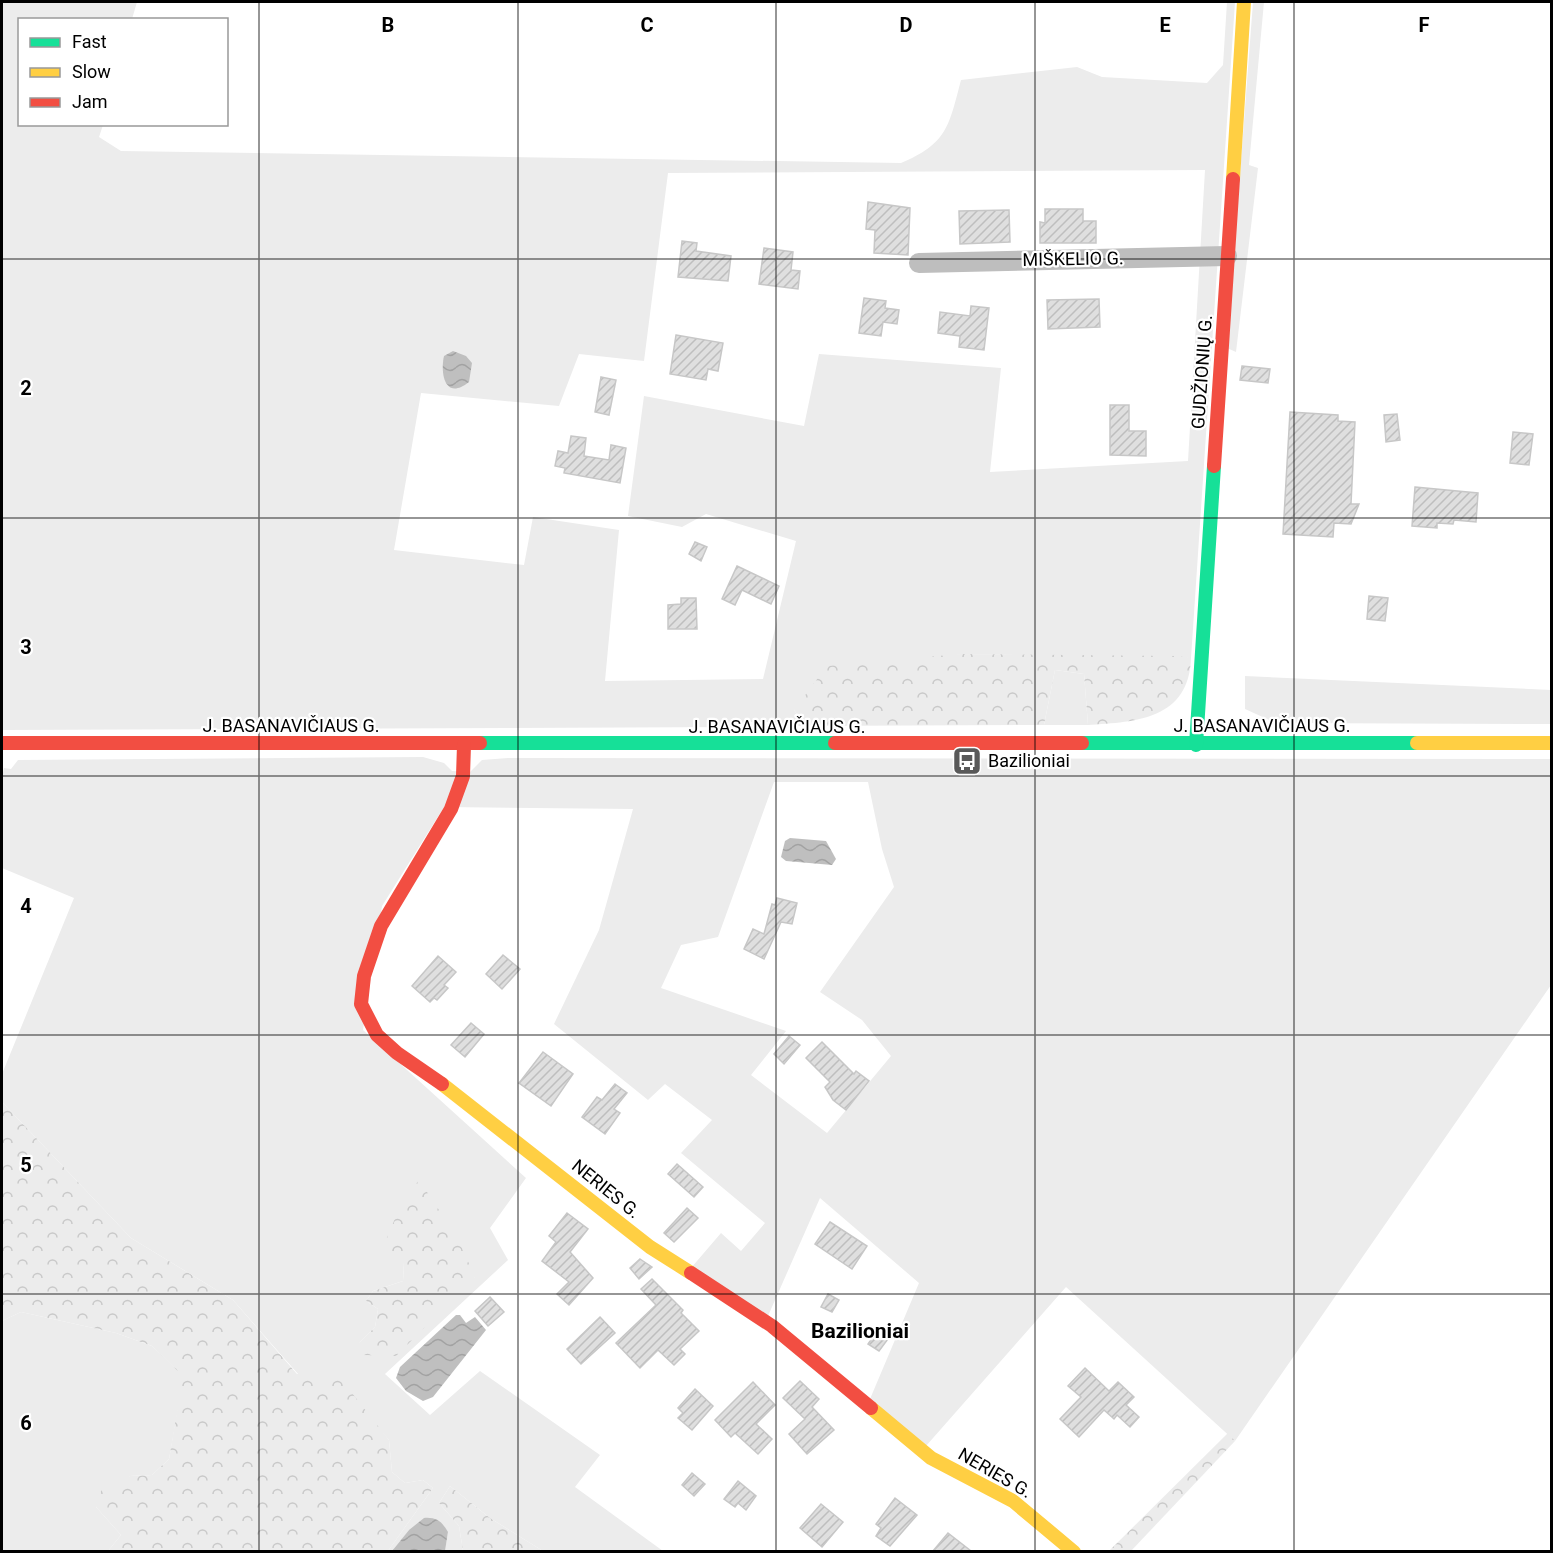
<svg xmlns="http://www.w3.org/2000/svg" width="1553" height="1553" viewBox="0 0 1553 1553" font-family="Roboto,sans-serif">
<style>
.green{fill:#ececec;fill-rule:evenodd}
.forest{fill:url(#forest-crowns)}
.water{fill:url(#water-waves)}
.building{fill:url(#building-hatch);stroke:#c7c7c7;stroke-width:1.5}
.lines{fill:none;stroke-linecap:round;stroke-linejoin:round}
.street{stroke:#bebebe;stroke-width:20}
.fast{stroke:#16e098;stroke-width:14}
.slow{stroke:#ffcf43;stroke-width:14}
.jam{stroke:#f24e42;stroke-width:14}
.grid{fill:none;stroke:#000;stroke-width:1.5;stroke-opacity:0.55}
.labels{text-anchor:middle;stroke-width:4.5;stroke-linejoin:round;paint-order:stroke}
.street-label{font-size:18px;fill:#000;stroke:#fff}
.poi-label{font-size:18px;fill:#000;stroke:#fff;text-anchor:start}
.quarter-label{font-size:21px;font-weight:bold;fill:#000;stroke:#fff}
.grid-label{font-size:20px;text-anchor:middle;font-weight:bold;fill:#000;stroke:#fff;stroke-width:4.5;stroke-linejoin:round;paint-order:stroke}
</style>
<defs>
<pattern id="forest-crowns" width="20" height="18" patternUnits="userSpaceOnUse" patternTransform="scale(1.5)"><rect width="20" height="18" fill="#ececec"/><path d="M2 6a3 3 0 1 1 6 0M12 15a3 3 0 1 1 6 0" fill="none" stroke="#c9c9c9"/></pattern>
<pattern id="water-waves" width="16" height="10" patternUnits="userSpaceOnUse" patternTransform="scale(1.5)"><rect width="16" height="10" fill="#bfbfbf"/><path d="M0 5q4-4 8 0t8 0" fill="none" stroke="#a2a2a2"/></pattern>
<pattern id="building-hatch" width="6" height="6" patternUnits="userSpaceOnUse" patternTransform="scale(1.5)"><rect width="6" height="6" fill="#dfdfdf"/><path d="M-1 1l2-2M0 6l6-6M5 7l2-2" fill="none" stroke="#bebebe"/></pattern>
</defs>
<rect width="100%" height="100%" fill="#fff"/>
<!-- green -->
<g class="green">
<path d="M2,2H137L132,19L20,20V124L103,125L99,137L121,151L901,163C947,144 949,126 961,80L1077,67L1102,77L1207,83L1223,65L1227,2H1235L1191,658L960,654L794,710L805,726H778L775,722H743L741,727L2,730ZM1205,170L1188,461L990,472L1001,368L819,354L804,426L644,396L628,516L682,527L706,514L796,541L763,679L605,681L619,530L533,517L524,565L394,550L421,393L559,406L579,354L644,361L668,173Z"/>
<path d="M1253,2H1264L1249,165L1258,168L1236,352L1227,348Z"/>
<path d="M1055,670L1084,674L1088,725H1044Z"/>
<path d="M1245,676L1551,690V724L1276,723L1245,709Z"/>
<path d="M423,757L444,763L452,771L470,772L482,760L508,758L1551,759V985L1235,1441L1066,1287L926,1446L870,1399L919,1283L820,1198L768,1316L691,1268L721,1233L741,1251L765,1223L681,1153L712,1120L665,1084L648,1100L554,1024L599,930L633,809L444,807L382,906L363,1030L526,1178L490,1228L508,1260L385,1374L430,1415L480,1371L600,1455L575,1487L663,1551H543L490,1518L450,1486L439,1503L459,1526L463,1551H445L448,1532L409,1530L392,1551H388L433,1488L423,1480L405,1483L392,1472L389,1440L366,1414L298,1374L233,1300L131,1238L2,1102V1074L74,898L2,868V777L4,768L11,769L18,760ZM774,782H868L882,849L894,887L820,992L862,1020L891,1056L827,1133L751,1075L786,1031L661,988L681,945L718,937ZM404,1262L475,1277L359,1343L375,1327L378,1309L366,1301L373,1291L403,1281Z"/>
<path d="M21,1312L116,1333L152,1346L184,1376L169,1459L152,1475L130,1476L96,1507L121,1535L108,1551H2V1321Z"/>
</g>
<!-- forest -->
<g class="forest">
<path d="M960,654L1176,656L1191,658C1189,719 1137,722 1088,725L1084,674L1055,670L1044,725L805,726L794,710L827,666Z"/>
<path d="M2,1102L131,1238L233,1300L297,1374H337L389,1440L392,1472L405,1483L423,1480L433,1488L388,1551H108L121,1535L96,1507L102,1488L130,1476L152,1475L169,1459L183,1376L152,1346L116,1333L21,1312L2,1321Z"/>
<path d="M419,1180L457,1237L475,1277L396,1356L363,1355L359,1343L375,1327L378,1309L366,1301L373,1291L403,1281L404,1262L383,1247L402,1202Z"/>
<path d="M1228,1433L1235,1441L1131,1551H1109Z"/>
<path d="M450,1486L490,1518L543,1551H463L459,1526L439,1503Z"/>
</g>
<!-- water -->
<g class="water">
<path d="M453,351L466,356L472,363L469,382C445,401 440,374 444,356Z"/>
<path d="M790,838L826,841L836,859L832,865L786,861L781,857L785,841Z"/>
<path d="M456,1315H460L466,1323L475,1317L486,1330L433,1397L423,1401L406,1391L396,1378L400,1367Z"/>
<path d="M424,1518C437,1517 442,1522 448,1532L445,1551H392L409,1530Z"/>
</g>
<!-- building -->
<g class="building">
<path d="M868,202L910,208L908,255L874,253L875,230L866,229Z"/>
<path d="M1045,209H1083V221H1096V243H1040V222L1045,223Z"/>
<path d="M1009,210L1010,242L960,244L959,211Z"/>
<path d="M682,241L697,243L696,251L731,256L728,281L678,277Z"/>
<path d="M764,248L793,252L791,270L800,271L798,289L759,284Z"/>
<path d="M864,298L886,301L885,308L899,310L897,324L883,322L881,336L859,333Z"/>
<path d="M1099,299L1100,327L1048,329L1047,300Z"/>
<path d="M971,306L989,308L984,350L959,347L960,336L938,333L940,312L970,316Z"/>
<path d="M676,335L723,343L718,371L708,369L706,380L670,374Z"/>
<path d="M1242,366L1270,369L1268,383L1240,380Z"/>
<path d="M601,377L616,380L609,415L595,412Z"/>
<path d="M1110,405H1129V431H1146V456L1110,455Z"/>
<path d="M1290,412L1338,415V421L1355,422L1351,504H1359L1351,524L1334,523L1333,537L1283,534Z"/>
<path d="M1397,414L1400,440L1386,442L1384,415Z"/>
<path d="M1513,432L1533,434L1529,465L1510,463Z"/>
<path d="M571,436L586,438L584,456L609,460L611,445L626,448L620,483L564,473L565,468L555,466L558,451L568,453Z"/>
<path d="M1415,487L1478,493L1476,522L1454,520L1453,524L1437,523V528L1412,526Z"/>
<path d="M695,542L707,547L701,561L689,554Z"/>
<path d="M737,566L779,586L771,604L742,590L735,605L722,599Z"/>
<path d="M1369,596L1388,598L1385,621L1367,619Z"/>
<path d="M681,598H696L697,629H668V605L681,604Z"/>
<path d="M777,898L797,903L792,924L781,922L764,959L744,949L753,929L764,934L772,904L775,905Z"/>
<path d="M503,955L520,969L502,989L486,974Z"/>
<path d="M438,956L456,972L444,985L448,988L437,1000L434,998L430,1002L412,986Z"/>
<path d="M471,1023L484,1034L465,1057L451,1045Z"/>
<path d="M789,1036L800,1045L784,1064L774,1054Z"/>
<path d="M822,1042L854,1074L856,1071L869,1081L846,1110L833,1100L825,1087L830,1082L806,1058Z"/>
<path d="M543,1052L573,1074L551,1106L519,1083Z"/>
<path d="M615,1084L627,1093L614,1109L620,1113L605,1134L582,1117L597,1097L602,1100Z"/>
<path d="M677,1164L703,1187L694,1197L668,1174Z"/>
<path d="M687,1208L698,1218L674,1242L664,1233Z"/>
<path d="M567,1213L588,1229L570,1252L593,1278L569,1305L557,1294L569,1282L542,1261L556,1242L549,1236Z"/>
<path d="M830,1222L867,1246L852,1269L815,1244Z"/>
<path d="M640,1259L652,1267L639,1279L630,1268Z"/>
<path d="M652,1279L683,1310L681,1313L699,1331L680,1349L685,1354L674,1365L658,1350L640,1368L616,1343L656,1305L641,1289Z"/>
<path d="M828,1294L839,1300L832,1312L821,1307Z"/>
<path d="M490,1297L504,1312L488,1326L475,1311Z"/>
<path d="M600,1317L615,1333L581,1364L567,1349Z"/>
<path d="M877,1331L888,1339L879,1351L868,1344Z"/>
<path d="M1085,1368L1109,1391L1118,1382L1134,1397L1126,1405L1139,1417L1130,1427L1117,1415L1114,1419L1104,1410L1079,1437L1060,1419L1081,1397L1068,1386Z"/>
<path d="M800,1381L819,1399L812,1407L834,1430L807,1454L789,1434L805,1419L783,1398Z"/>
<path d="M753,1382L775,1405L756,1424L772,1439L758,1454L735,1433L731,1437L715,1420Z"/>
<path d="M695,1389L713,1406L692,1430L678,1418L683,1413L678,1408Z"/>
<path d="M692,1473L705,1484L694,1496L682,1485Z"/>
<path d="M738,1481L756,1496L746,1510L738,1503L735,1507L724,1499Z"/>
<path d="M895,1498L917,1515L890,1546L876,1536L881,1528L876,1524Z"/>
<path d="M821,1504L843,1522L822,1547L800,1528Z"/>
<path d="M948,1533L971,1551H933Z"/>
</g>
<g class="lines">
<!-- street -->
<path class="street" d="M919,263L1227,256"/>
<!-- fast -->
<g class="fast">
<path d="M480,743H835"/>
<path d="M1082,743H1417"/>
<path d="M1196,745L1214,466"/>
</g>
<!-- slow -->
<g class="slow">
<path d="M1233,179L1244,2"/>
<path d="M1417,743H1552"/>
<path d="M442,1084L650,1247L691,1273"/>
<path d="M871,1408L931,1458L1013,1501L1074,1552"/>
</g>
<!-- jam -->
<g class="jam">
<path d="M1214,466L1233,179"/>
<path d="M2,743H480"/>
<path d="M835,743H1082"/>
<path d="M442,1084L397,1053L377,1035L361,1004L364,976L381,926L451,809L463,776L464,745"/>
<path d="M691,1273L772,1326L871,1408"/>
</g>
</g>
<!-- grid -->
<path class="grid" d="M259,2V1552M518,2V1552M776,2V1552M1035,2V1552M1294,2V1552M2,259H1552M2,518H1552M2,776H1552M2,1035H1552M2,1294H1552"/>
<!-- icons -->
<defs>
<g id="bus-square" transform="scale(1.5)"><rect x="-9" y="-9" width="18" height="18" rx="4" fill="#595959" stroke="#fff"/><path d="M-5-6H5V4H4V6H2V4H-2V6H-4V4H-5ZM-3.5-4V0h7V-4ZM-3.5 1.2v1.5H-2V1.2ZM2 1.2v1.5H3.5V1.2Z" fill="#fff"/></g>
</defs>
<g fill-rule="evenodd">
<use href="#bus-square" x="967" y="761"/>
</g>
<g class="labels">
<!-- street labels -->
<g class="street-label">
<text transform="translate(1073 259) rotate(-1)" y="6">MIŠKELIO G.</text>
<text transform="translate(1202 372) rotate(-86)" y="6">GUDŽIONIŲ G.</text>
<text x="291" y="732">J. BASANAVIČIAUS G.</text>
<text x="1262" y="732">J. BASANAVIČIAUS G.</text>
<text x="777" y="733">J. BASANAVIČIAUS G.</text>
<text transform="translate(606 1189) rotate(39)" y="6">NERIES G.</text>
<text transform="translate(995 1473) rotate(30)" y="6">NERIES G.</text>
</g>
<!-- poi labels -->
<g class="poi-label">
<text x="988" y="767">Bazilioniai</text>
</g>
<!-- quarter labels -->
<g class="quarter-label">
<text x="860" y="1338">Bazilioniai</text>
</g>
</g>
<g class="grid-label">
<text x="388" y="32">B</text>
<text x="647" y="32">C</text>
<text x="906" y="32">D</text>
<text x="1165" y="32">E</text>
<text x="1424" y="32">F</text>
<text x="26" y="395">2</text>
<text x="26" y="654">3</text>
<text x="26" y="913">4</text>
<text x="26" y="1172">5</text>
<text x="26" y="1430">6</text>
</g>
<!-- border -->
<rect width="1553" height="1553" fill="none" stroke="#000000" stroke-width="6"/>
<!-- legend -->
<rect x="18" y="18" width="210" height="108" fill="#ffffff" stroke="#999999" stroke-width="1.5"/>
<rect x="30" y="38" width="30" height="9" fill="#16e098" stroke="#999999" stroke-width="1.5"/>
<text x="72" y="48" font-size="18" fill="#000000">Fast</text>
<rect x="30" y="68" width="30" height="9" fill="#ffcf43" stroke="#999999" stroke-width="1.5"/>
<text x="72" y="78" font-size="18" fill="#000000">Slow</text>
<rect x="30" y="98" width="30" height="9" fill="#f24e42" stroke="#999999" stroke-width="1.5"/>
<text x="72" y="108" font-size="18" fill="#000000">Jam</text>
</svg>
